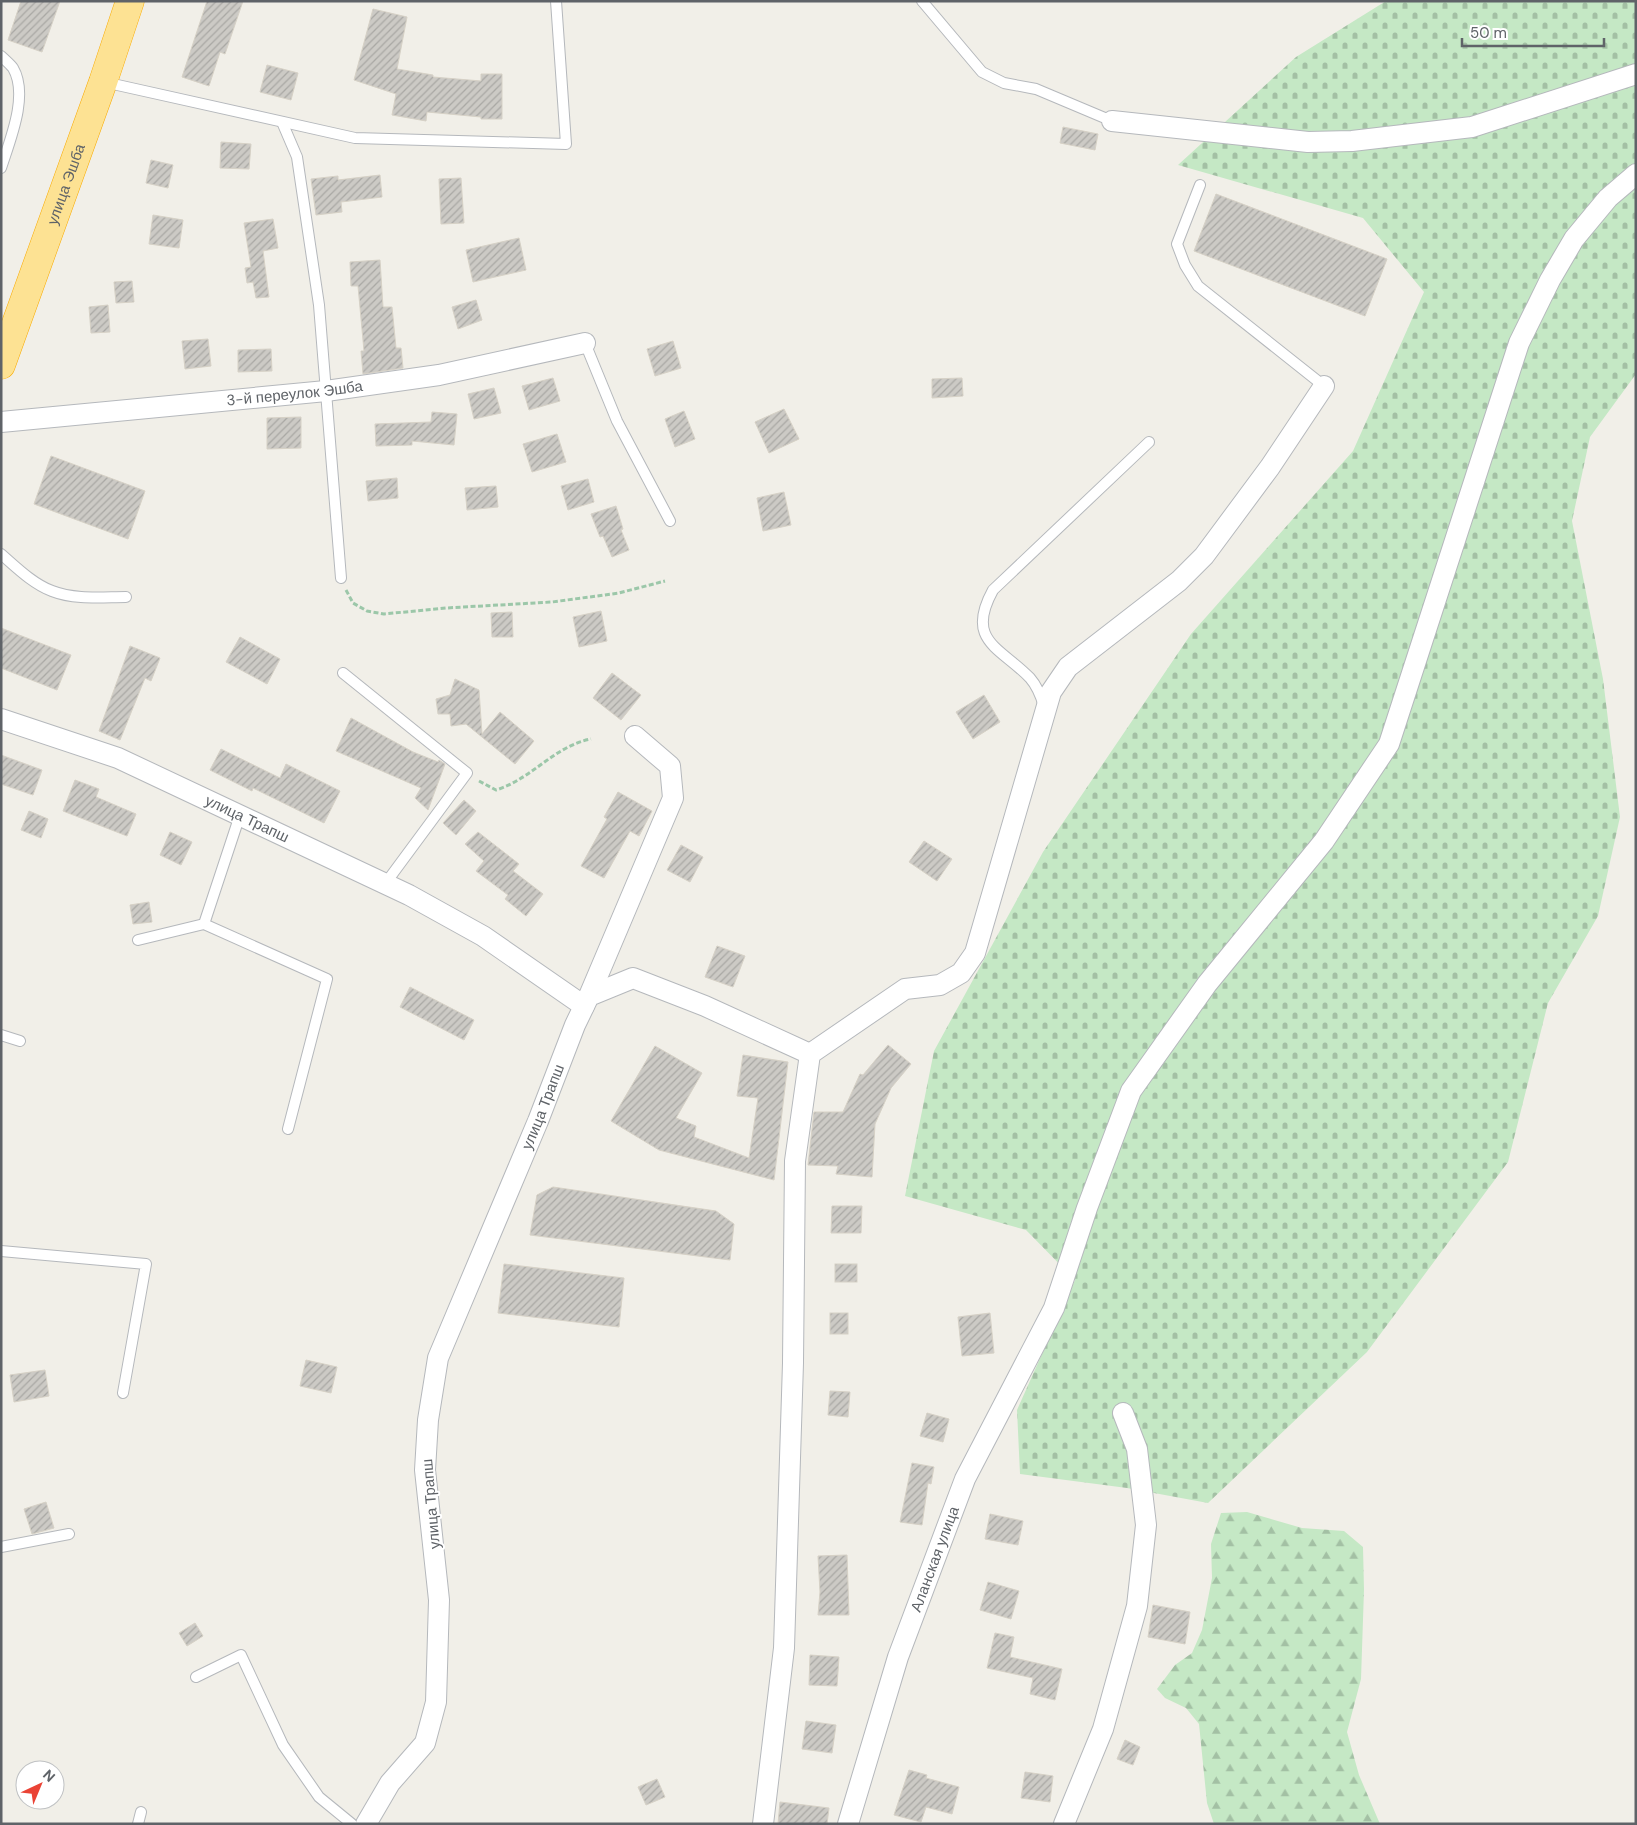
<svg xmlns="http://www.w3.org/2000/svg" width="1637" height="1825" viewBox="0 0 1637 1825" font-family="'DM Sans',sans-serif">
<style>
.forest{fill:url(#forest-firs)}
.cemetery{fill:url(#cemetery-stones)}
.building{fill:url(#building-hatch);stroke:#d6d1c6}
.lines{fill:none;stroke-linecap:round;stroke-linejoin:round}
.lane-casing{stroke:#b5b8bc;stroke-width:12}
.street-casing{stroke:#b5b8bc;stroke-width:22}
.highway-casing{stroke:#f9ab00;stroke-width:29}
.path{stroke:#9cc7a9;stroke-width:3;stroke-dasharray:5 2.5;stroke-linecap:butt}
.lane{stroke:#fff;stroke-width:10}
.street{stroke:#fff;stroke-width:20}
.highway{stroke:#fde293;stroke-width:28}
.labels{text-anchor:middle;stroke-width:4;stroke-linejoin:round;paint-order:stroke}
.street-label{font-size:15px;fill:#5f6368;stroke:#fff}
</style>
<defs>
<pattern id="forest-firs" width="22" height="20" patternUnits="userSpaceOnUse" patternTransform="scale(1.25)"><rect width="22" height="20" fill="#c5e8c5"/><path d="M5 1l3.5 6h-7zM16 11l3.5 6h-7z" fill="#a3c0a4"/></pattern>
<pattern id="cemetery-stones" width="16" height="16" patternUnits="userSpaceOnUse" patternTransform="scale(1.25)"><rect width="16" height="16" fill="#c5e8c5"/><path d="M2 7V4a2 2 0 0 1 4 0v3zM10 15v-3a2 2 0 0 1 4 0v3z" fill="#a3c0a4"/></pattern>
<pattern id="building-hatch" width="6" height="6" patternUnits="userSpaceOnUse" patternTransform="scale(1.25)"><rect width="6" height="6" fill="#cccac5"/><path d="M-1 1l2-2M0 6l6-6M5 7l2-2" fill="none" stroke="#a9a8a4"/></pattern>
</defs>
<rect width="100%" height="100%" fill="#f1efe8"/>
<!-- forest -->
<path class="forest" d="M1247,1512L1302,1528L1344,1531L1363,1547L1364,1590L1361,1679L1347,1732L1359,1775L1380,1824H1214L1207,1803L1199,1724L1186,1708L1165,1698L1157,1689L1175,1665L1192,1653L1202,1630L1212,1578L1211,1544L1221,1513Z"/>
<!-- cemetery -->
<path class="cemetery" d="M1386,1H1636V374L1590,437L1572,521L1603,679L1620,817L1598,916L1548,1003L1508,1162L1367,1352L1208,1503L1127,1488L1020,1474L1017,1410L1075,1280L1026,1230L905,1196L934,1051L1043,852L1191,634L1353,451L1424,292L1363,218L1178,165L1296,57Z"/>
<!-- building -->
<g class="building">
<path d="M21,1H60L42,52L8,40Z"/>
<path d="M207,1H243L225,54L220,52L209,86L182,77Z"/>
<path d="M373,9L407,17L397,69L433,75V77L481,81V74H502V119H481V117L427,112L426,121L392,115L396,94L354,80Z"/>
<path d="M267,65L298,73L291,100L260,92Z"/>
<path d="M1063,127L1098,134L1095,150L1060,143Z"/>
<path d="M221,142L251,144L249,169L220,168Z"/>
<path d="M151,160L173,165L168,188L146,183Z"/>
<path d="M380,175L382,197L341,202L342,212L316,215L311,179L338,176V180Z"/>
<path d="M461,178L464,223L441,224L439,179Z"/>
<path d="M1216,194L1387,259L1365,316L1194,251Z"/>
<path d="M153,215L183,220L179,248L149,244Z"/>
<path d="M273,219L278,248L263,251L269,297L256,298L253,282L247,283L245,268L251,267L244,223Z"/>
<path d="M519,238L526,270L473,282L466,250Z"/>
<path d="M380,260L383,307H392L396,348H401L403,368L363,374L361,351H364L358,286H351L350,262Z"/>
<path d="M132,281L134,302L116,303L114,282Z"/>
<path d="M476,300L482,320L458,329L452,307Z"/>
<path d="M108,305L110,332L91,333L89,307Z"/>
<path d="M208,339L211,366L185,369L182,341Z"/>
<path d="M673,341L681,368L655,376L647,349Z"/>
<path d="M271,349L272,371L238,372V350Z"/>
<path d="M553,378L560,401L529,410L522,386Z"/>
<path d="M962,378L963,396L932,398V379Z"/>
<path d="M494,388L501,413L474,419L468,394Z"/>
<path d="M784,409L799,439L769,453L755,422Z"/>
<path d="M684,411L695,439L675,447L665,419Z"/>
<path d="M432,412L457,414L454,445L412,441V445L376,446L375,424L431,422Z"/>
<path d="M301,417V448L267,449V418Z"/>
<path d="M557,434L566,462L532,472L523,444Z"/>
<path d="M51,456L145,491L128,539L34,504Z"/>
<path d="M397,478L398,498L368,501L366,481Z"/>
<path d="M588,479L594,502L568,510L561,486Z"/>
<path d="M496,486L498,507L467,510L465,488Z"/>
<path d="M784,492L791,525L763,531L757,498Z"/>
<path d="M616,506L623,529L621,530L629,550L612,557L603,536L600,537L591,514Z"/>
<path d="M601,611L607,641L579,647L573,617Z"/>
<path d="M512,612L513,637H492L491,613Z"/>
<path d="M1,628L71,655L57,690L1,668Z"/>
<path d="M240,637L280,659L267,684L226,662Z"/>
<path d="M130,646L160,658L151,681L145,678L120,740L99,731Z"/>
<path d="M612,673L641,695L621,720L593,698Z"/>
<path d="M455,679L479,690L482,734L500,712L534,741L515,764L466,724L451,726L450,714H438L436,699L450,695Z"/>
<path d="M984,695L1000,722L973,739L956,712Z"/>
<path d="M351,718L413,752L438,762L439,760L445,764L428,810L415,798L421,788L336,751Z"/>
<path d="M221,749L280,778L286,764L340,791L324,823L253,788L252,791L210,770Z"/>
<path d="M1,755L42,770L33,795L1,784Z"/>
<path d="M75,780L99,789L96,797L136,814L127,836L63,811Z"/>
<path d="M618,792L652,811L639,836L630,831L604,878L581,866L607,819L604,817Z"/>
<path d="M464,800L476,811L456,835L443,823Z"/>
<path d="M29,811L48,819L41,838L21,830Z"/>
<path d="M170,832L192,842L181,865L160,855Z"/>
<path d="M478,832L519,864L513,871L543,894L526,916L505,899L508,895L476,871L484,861L465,844Z"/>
<path d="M924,841L952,859L937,881L909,862Z"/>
<path d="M681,845L703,857L690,882L667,870Z"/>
<path d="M149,902L152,922L133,924L130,905Z"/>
<path d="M717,946L745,956L733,987L705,977Z"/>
<path d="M410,987L474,1020L464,1040L400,1007Z"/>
<path d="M888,1045L911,1064L891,1088L875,1124L872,1177L836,1174L838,1166L808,1165L814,1112H843L860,1074L863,1075Z"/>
<path d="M655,1046L702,1073L676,1118L696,1126L694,1137L749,1158L758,1098L737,1096L743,1055L788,1062L774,1180L659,1150L611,1121Z"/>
<path d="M553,1187L716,1211L734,1224L730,1260L530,1235L537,1195Z"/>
<path d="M832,1206H862L861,1233H831Z"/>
<path d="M504,1264L624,1278L619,1327L498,1313Z"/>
<rect x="835" y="1264" width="22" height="18"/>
<rect x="830" y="1313" width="18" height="21"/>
<path d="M990,1313L994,1353L962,1356L958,1317Z"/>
<path d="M306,1360L337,1367L331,1393L300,1386Z"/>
<path d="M45,1370L49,1396L14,1402L10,1375Z"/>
<path d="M830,1391L850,1392L848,1417L828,1415Z"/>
<path d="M927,1413L949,1419L943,1442L920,1436Z"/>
<path d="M912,1463L934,1467L931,1484L928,1483L922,1525L900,1522Z"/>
<path d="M46,1502L54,1528L32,1534L24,1509Z"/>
<path d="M990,1514L1023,1521L1018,1545L985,1539Z"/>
<path d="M847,1555L849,1615H818L820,1592L818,1556Z"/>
<path d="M988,1582L1019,1591L1011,1619L980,1610Z"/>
<path d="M1153,1605L1190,1612L1185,1644L1148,1637Z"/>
<path d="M195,1623L203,1636L187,1646L179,1633Z"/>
<path d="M995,1633L1014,1637L1010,1657L1062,1669L1055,1700L1030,1694L1033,1678L987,1668Z"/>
<path d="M810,1655L839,1657L837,1686L809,1685Z"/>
<path d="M806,1721L836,1725L832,1753L802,1749Z"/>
<path d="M1125,1740L1140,1747L1133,1765L1117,1759Z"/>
<path d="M909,1770L927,1775L926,1778L959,1787L952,1814L926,1807L921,1822L894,1815Z"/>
<path d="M1025,1772L1053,1776L1050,1802L1021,1798Z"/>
<path d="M657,1779L665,1797L646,1805L638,1787Z"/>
<path d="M780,1802L829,1808L827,1824H778Z"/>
</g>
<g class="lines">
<!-- lane casing -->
<g class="lane-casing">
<g id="lane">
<path d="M922,1L982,72L1004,83L1036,89L1112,121"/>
<path d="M1,56C5,60 10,64 13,68C29,95 10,140 1,168"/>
<path d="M104,82L355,138L566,144L556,1"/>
<path d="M282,122L297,157L319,305L341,578"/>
<path d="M1200,185L1177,244L1185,265L1198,286L1324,386"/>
<path d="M585,343L617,421L670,521"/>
<path d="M1,554C16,567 33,584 52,591C75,600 102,597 126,597"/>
<path d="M343,673L467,773L385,884"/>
<path d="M1044,706C1041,696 1037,686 1030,678C1000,647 965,641 993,590L1149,442"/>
<path d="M204,924L240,815"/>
<path d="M138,940L204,924L327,979L288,1129"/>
<path d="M1,1035L20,1041"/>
<path d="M1,1251L146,1264L123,1393"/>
<path d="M1,1547L69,1534"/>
<path d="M196,1677L241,1655L283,1745L319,1797L352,1824"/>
<path d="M138,1824L141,1812"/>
</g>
</g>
<!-- street casing -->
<g class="street-casing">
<g id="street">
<path d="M1112,121L1308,142L1352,141L1472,127L1636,74"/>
<path id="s1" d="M1,422L326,391L439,375L585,343"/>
<path id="s2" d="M1,719L118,758L409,895L483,936L584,1006"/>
<path d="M589,996L673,798L670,766L635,736"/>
<path id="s3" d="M366,1824L390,1783L425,1743L436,1702L439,1600L425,1470L428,1420L438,1358L538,1121L575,1025L589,996L633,978L705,1006L810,1054"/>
<path d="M763,1824L784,1648L793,1363L795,1161L810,1054L905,989L940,985L961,973L975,953L1051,692L1068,667L1179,581L1204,556L1270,467L1324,386"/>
<path id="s4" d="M848,1824L898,1657L965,1479L1054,1308L1087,1208L1131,1091L1207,984L1324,841L1389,744L1519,343L1550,280L1574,239L1608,198L1636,174"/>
<path d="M1064,1824L1103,1729L1137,1606L1146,1525L1137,1449L1123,1413"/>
</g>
</g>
<!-- highway casing -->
<g class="highway-casing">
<g id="highway">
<path id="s5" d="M1,365L103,82L130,1"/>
</g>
</g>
<!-- path -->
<g class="path">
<path d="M346,590L353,603L367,611L384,614L446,608L552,602L619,593L665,581"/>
<path d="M479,781L496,790C532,779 554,746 591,739"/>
</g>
<!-- lane -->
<use href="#lane" class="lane"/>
<!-- street -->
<use href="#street" class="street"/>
<!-- highway -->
<use href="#highway" class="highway"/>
</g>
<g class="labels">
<!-- street labels -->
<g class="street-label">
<text dy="5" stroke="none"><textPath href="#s5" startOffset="192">улица Эшба</textPath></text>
<text dy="5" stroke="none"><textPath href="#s1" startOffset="295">3-й переулок Эшба</textPath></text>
<text dy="5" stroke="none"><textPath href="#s2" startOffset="266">улица Трапш</textPath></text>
<text dy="5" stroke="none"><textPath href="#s3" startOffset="761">улица Трапш</textPath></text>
<text transform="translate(431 1504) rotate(-95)" y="5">улица Трапш</text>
<text dy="5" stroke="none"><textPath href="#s4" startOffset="279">Аланская улица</textPath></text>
</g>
</g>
<!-- border -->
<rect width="1637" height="1825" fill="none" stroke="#5f6368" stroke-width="5"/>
<!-- north arrow -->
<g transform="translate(40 1785) rotate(44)"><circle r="24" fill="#ffffff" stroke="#bfc1c3"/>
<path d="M0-4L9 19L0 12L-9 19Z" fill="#ea4335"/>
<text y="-8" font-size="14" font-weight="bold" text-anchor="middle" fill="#5f6368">N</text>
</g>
<!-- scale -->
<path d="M1462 38v8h142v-8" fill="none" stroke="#5f6368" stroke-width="2.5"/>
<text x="1470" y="38" font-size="15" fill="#5f6368" stroke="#ffffff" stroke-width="4" paint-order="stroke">50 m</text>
</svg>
